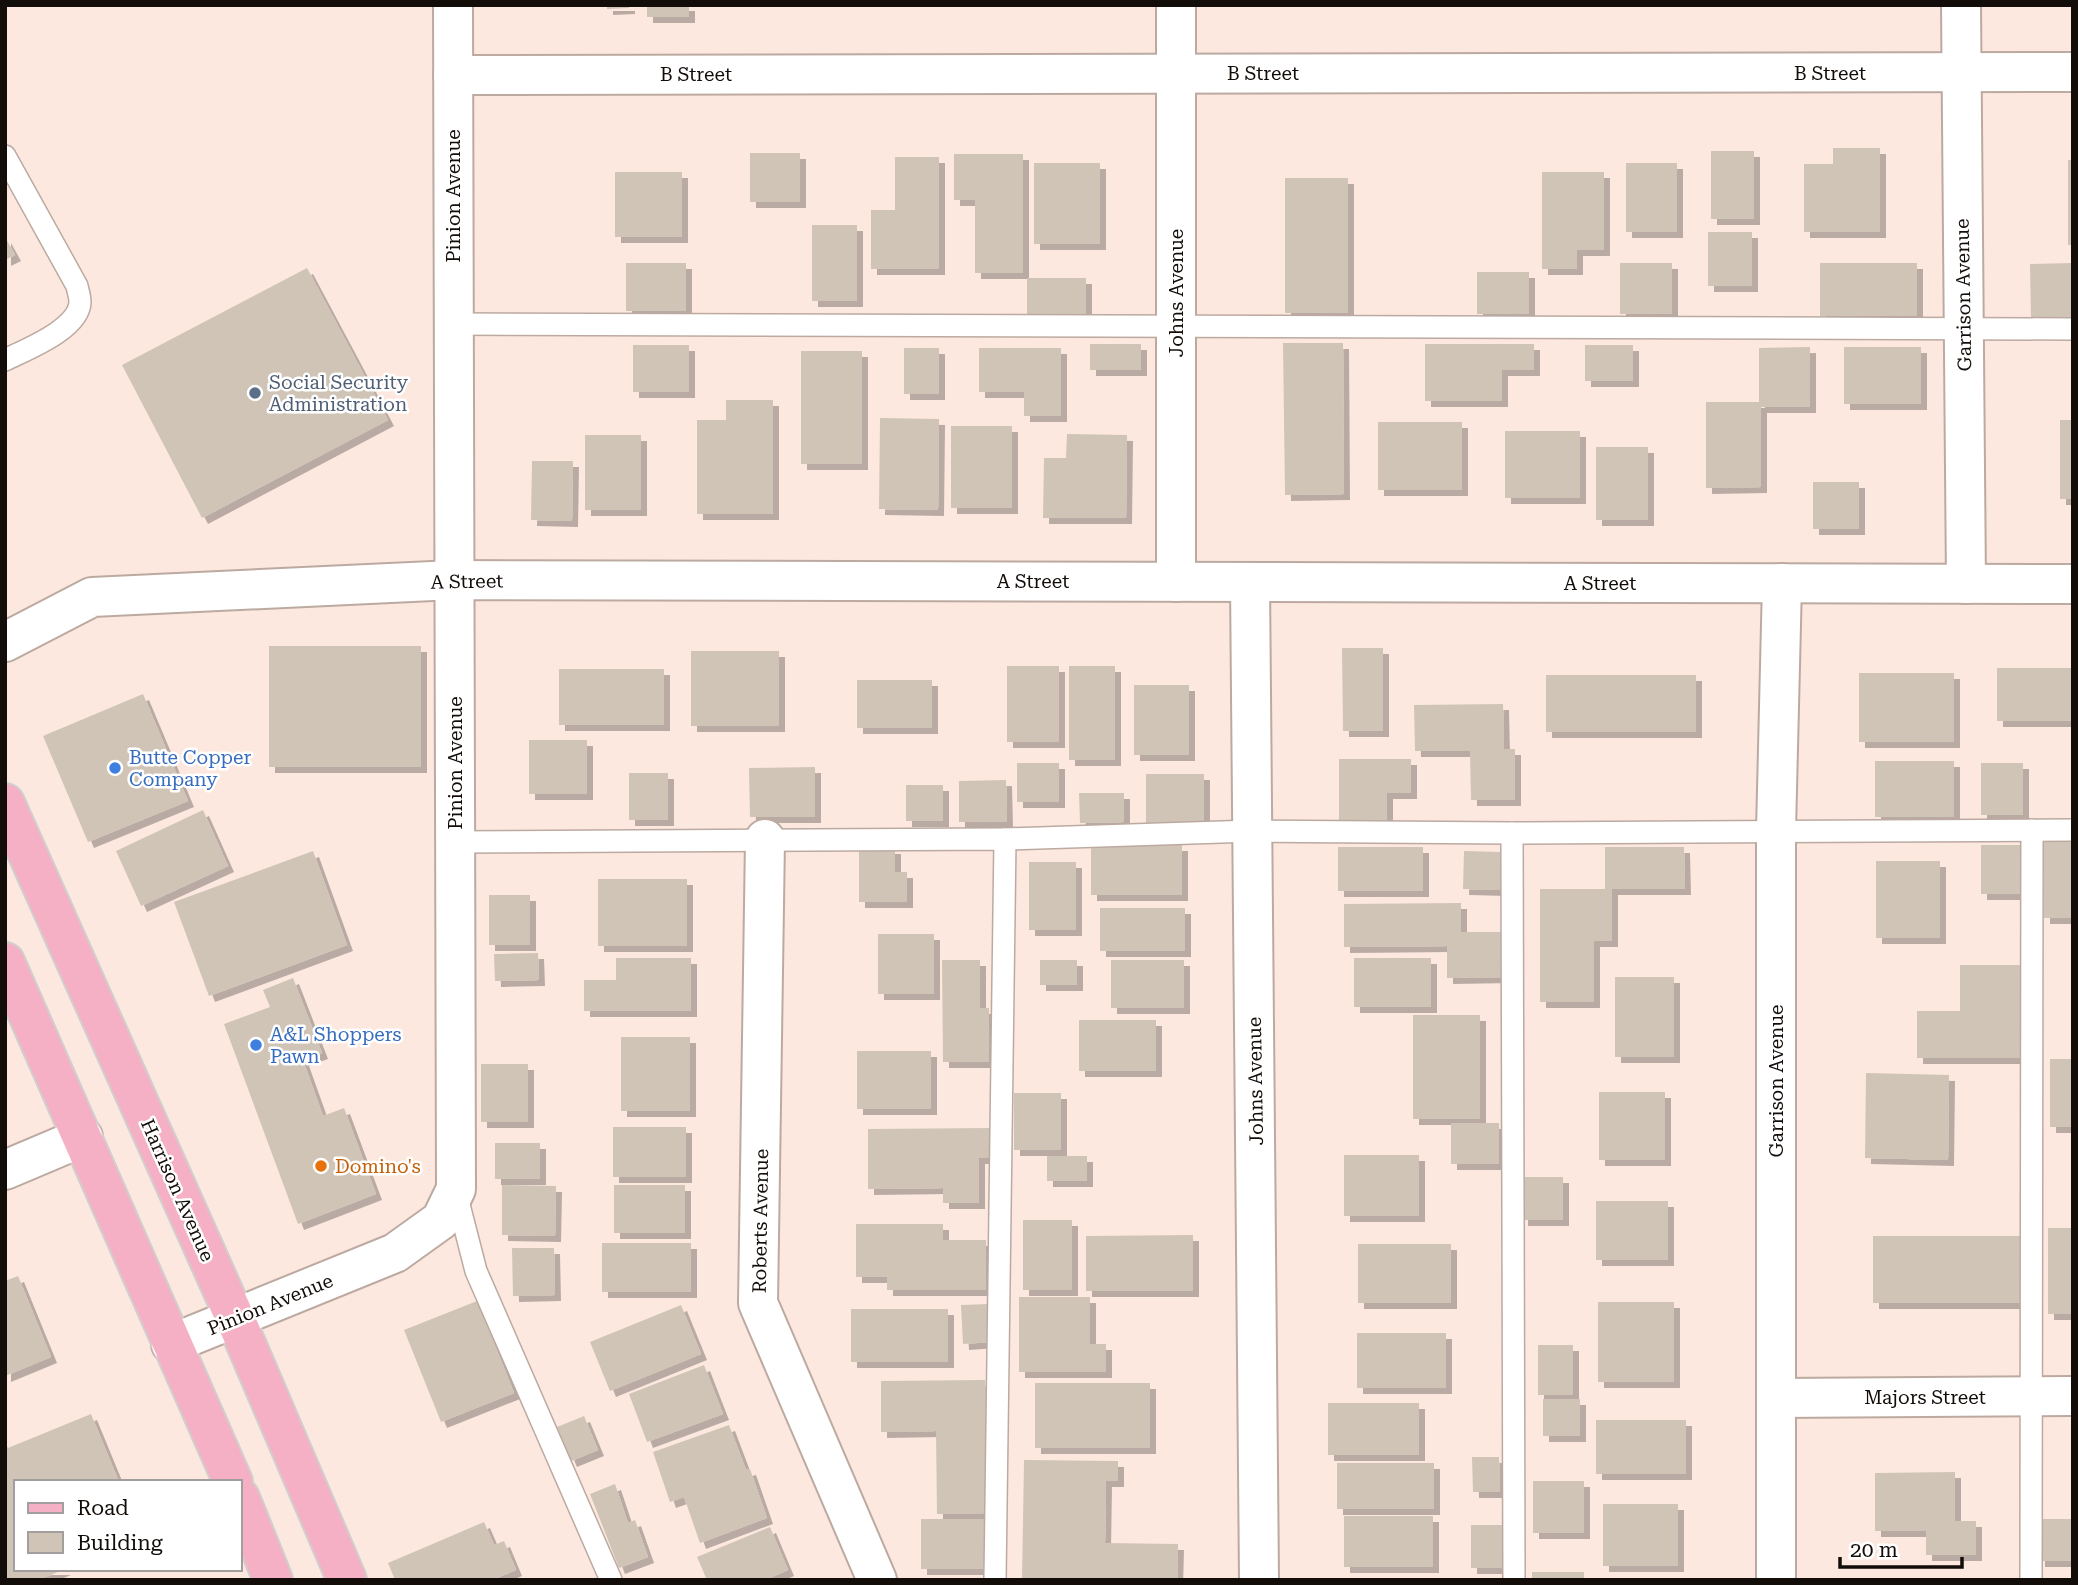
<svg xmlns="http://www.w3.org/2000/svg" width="2078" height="1585" viewBox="0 0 2078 1585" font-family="'Roboto Serif',serif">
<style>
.building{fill:#d0c4b6;filter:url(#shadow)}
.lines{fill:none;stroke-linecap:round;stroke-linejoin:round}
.lane-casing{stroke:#bcaaa1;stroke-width:24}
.street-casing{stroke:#bcaaa1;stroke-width:42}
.primary-casing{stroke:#d0cfce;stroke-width:42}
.lane{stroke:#fff;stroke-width:21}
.street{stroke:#fff;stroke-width:38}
.primary{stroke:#f5b0c5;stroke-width:38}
.service-dot{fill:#5c6f8a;stroke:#fff;stroke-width:2.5}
.shop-dot{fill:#3f7fe0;stroke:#fff;stroke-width:2.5}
.food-dot{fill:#e8710a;stroke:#fff;stroke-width:2.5}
.labels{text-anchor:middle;stroke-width:5;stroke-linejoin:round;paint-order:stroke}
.street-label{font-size:19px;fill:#130d0a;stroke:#fff}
.service-label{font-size:19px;fill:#4e5e75;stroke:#fff;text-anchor:start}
.shop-label{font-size:19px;fill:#366cbe;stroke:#fff;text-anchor:start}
.food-label{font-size:19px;fill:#c56008;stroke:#fff;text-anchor:start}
</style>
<defs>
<filter id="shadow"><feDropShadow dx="6" dy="6" stdDeviation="0" flood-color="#0004"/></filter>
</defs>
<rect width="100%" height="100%" fill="#fce8df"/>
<!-- building -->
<g class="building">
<path d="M607,5H629V8L607,9Z"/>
<rect x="647" y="5" width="42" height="12"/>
<path d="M1833,148H1880V232H1804V164H1833Z"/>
<rect x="1711" y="151" width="43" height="68"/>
<rect x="750" y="153" width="50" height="49"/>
<path d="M954,154H1023V273H975V200H954Z"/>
<path d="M895,157H939V269H871V210H895Z"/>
<rect x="2068" y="160" width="5" height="85"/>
<rect x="1034" y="163" width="66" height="81"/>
<rect x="1626" y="163" width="51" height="69"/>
<rect x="615" y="172" width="67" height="65"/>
<path d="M1542,172H1604V250H1577V269H1542Z"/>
<rect x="1285" y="178" width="63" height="135"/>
<rect x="812" y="225" width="45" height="76"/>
<rect x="1708" y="232" width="44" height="54"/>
<path d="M5,237L15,255L5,260Z"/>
<rect x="626" y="263" width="60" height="48"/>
<rect x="1620" y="263" width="52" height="51"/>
<rect x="1820" y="263" width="97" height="53"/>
<path d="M2073,263V316L2031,318L2030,264Z"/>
<path d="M307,268L388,420L202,518L122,365Z"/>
<rect x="1477" y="272" width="52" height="42"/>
<rect x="1027" y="278" width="59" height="41"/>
<path d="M1283,343H1343L1344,494L1285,495Z"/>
<rect x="1090" y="344" width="51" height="26"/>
<path d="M1425,344H1534V370H1502V401H1425Z"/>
<rect x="633" y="345" width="56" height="47"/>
<rect x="1585" y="345" width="48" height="36"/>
<path d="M1810,347V407H1761V487L1706,488V402H1759V348Z"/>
<rect x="1844" y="347" width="77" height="57"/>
<rect x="904" y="348" width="35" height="46"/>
<path d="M979,348H1061V416H1024V392H979Z"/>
<rect x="801" y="351" width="61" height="113"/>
<path d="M726,400H773V514H697V420H726Z"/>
<path d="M880,418L939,419L938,510L879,509Z"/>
<rect x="2060" y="420" width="13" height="79"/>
<rect x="1378" y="422" width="84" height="68"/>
<rect x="951" y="426" width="61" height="82"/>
<rect x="1505" y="431" width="75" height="67"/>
<path d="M1067,434L1127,435L1126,518H1043L1044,458H1066Z"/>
<rect x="585" y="435" width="56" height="75"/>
<rect x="1596" y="447" width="52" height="73"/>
<path d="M532,461H573L572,521L531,520Z"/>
<rect x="1813" y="482" width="46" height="47"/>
<rect x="269" y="646" width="152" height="121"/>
<path d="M1342,648H1383V731H1343Z"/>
<rect x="691" y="651" width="88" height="75"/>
<rect x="1007" y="666" width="52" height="76"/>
<rect x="1069" y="666" width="46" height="94"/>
<rect x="1997" y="668" width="76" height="53"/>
<rect x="559" y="669" width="105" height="56"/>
<rect x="1859" y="673" width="95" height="69"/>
<rect x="1546" y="675" width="150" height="57"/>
<rect x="857" y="680" width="75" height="48"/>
<rect x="1134" y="685" width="55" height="70"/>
<path d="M143,694L188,801L88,842L43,736Z"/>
<path d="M1503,704L1504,749H1515V800H1471L1470,751H1415L1414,705Z"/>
<rect x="529" y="740" width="58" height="54"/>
<path d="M1339,759H1411V793H1387V826H1339Z"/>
<rect x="1875" y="761" width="79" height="56"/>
<rect x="1017" y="763" width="42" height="39"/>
<rect x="1981" y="763" width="42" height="52"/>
<path d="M815,767V817H750L749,768Z"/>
<rect x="629" y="773" width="39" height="47"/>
<rect x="1146" y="774" width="58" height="49"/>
<path d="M1006,780L1007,822H959V781Z"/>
<rect x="906" y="785" width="37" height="36"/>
<path d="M1079,793H1124V822L1080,823Z"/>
<path d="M203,810L228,866L141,906L116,851Z"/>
<rect x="2044" y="842" width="29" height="76"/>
<rect x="1091" y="845" width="91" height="50"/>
<rect x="1981" y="845" width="42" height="49"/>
<rect x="1338" y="847" width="85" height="44"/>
<path d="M1605,847H1684L1685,889H1612V941H1594V1002H1540V889H1605Z"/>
<path d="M859,848H895V872H907V902H859Z"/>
<path d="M313,851L347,945L209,996L174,902Z"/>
<path d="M1464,851L1502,852L1501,890L1463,889Z"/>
<rect x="1876" y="861" width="64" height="77"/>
<rect x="1029" y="862" width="47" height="68"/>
<rect x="598" y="879" width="89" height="67"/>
<rect x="489" y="895" width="41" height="50"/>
<path d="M1461,903V932H1505L1506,977L1447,978V946L1344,947V904Z"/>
<rect x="1100" y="908" width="85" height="43"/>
<rect x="878" y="934" width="56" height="60"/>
<path d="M538,953L539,980L495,981L494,954Z"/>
<path d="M616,958H691V1011H584V980H616Z"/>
<rect x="1354" y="958" width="77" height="49"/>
<path d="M942,960H980V1008H989V1062H943Z"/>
<rect x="1040" y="960" width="37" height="25"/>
<rect x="1111" y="960" width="73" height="48"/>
<path d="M1960,965H2024V1058H1917V1011H1960Z"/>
<rect x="1615" y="977" width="59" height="80"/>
<path d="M293,978L322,1053L303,1060L323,1116L344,1108L376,1194L298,1224L224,1024L270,1007L263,990Z"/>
<rect x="1413" y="1015" width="67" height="104"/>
<rect x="1079" y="1020" width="77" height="51"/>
<rect x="621" y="1037" width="69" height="74"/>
<rect x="857" y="1051" width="74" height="58"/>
<rect x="2050" y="1059" width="23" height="68"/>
<rect x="481" y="1064" width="47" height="58"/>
<path d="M1866,1073L1949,1075L1948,1160L1865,1158Z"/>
<rect x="1599" y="1092" width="66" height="68"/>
<rect x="1014" y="1093" width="47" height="57"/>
<rect x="1451" y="1123" width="48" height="41"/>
<rect x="613" y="1127" width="73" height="50"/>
<path d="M994,1128V1158H979V1203H943V1188L868,1189V1129Z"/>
<rect x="495" y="1143" width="45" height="36"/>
<rect x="1344" y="1155" width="75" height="61"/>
<rect x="1047" y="1156" width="40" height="25"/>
<rect x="1522" y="1177" width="41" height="43"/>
<path d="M502,1185L556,1186L555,1236L502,1235Z"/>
<rect x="614" y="1185" width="71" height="48"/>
<rect x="1596" y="1201" width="72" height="59"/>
<rect x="1023" y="1220" width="49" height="70"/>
<path d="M856,1224H943V1240H986V1290H887V1277H856Z"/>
<rect x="2048" y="1228" width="25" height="86"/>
<path d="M1193,1235V1291H1086V1236Z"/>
<rect x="1873" y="1236" width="151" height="67"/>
<rect x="602" y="1243" width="89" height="49"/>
<rect x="1358" y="1244" width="93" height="59"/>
<path d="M512,1248H554L555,1295L513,1296Z"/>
<path d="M18,1276L51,1357L5,1376V1281Z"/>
<path d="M1019,1297H1090V1344H1106V1372H1019Z"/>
<path d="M477,1301L514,1393L441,1422L404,1330Z"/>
<rect x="1598" y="1302" width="76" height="80"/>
<path d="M989,1304L991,1342L963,1344L961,1305Z"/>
<path d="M681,1305L701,1354L610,1391L590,1342Z"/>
<rect x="851" y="1309" width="97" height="53"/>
<rect x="1357" y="1333" width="89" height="55"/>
<rect x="1538" y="1345" width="35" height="50"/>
<path d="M704,1365L723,1414L647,1442L629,1394Z"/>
<path d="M985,1380L987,1513L937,1514L936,1431L881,1432V1381Z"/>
<rect x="1035" y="1383" width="115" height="65"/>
<rect x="1543" y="1399" width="37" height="37"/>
<rect x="1328" y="1403" width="91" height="52"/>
<path d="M91,1414L119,1482H16V1569H65L39,1580H5V1443L8,1448Z"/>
<path d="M584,1416L598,1450L571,1461L557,1427Z"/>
<rect x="1596" y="1420" width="90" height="54"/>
<path d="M729,1425L746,1470L750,1469L767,1518L700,1543L684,1497L670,1502L653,1452Z"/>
<path d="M1472,1457H1499L1500,1492H1473Z"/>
<path d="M1024,1460L1118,1461V1481H1106L1105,1543L1178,1544L1177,1580H1022Z"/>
<rect x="1337" y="1463" width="97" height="46"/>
<path d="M1955,1472V1521H1976V1555H1926V1531H1875V1473Z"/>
<rect x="1533" y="1481" width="51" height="52"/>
<path d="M615,1484L628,1523L635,1520L648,1557L619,1568L590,1494Z"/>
<rect x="1603" y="1504" width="75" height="62"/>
<rect x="1344" y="1516" width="89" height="51"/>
<rect x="921" y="1519" width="68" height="50"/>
<rect x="2039" y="1519" width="34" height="42"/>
<path d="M484,1522L494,1545L504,1541L516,1570L492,1580H395L388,1563Z"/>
<rect x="1471" y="1525" width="32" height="43"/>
<path d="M770,1527L788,1570L765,1580H707L697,1557Z"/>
<rect x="1532" y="1572" width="52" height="8"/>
</g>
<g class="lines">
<!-- lane casing -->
<g class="lane-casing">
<g id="lane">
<path d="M5,156L77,286C78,291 80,297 80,302C79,329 27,349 5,360"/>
<path d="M454,324L2073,329"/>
<path d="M1512,833L1514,1580"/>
<path d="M1005,839L1252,831L1512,833L2073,830"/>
<path d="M455,842L1005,839L995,1580"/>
<path d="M456,1193L476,1271L611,1580"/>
<path d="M2031,1580L2032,830"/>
</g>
</g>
<!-- street casing -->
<g class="street-casing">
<g id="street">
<path d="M1961,5L1966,584"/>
<path d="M453,75L2073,72"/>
<path d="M1176,582V5"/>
<path d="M1250,582L1259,1580"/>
<path d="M5,642L92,597L454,580L2073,584"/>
<path d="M765,839L758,1303L877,1580"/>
<path d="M5,1170L83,1137"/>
<path d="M171,1344L395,1253L441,1220L456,1189L453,5"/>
<path d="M1776,1398L2073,1396"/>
<path d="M1776,1580V831L1782,583"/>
</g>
</g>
<!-- primary casing -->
<g class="primary-casing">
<g id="primary">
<path d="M5,803L235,1318L347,1580"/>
<path d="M5,962L233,1482"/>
<path d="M240,1498L273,1580"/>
</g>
</g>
<!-- lane -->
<use href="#lane" class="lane"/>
<!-- street -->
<use href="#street" class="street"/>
<!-- primary -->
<use href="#primary" class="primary"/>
</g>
<!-- markers -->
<circle class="service-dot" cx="255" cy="393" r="7"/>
<g class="shop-dot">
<circle cx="115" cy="768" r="7"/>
<circle cx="256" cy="1045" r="7"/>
</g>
<circle class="food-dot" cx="321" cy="1166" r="7"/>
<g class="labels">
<!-- street labels -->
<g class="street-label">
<text x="1263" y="80">B Street</text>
<text x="1830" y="80">B Street</text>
<text x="696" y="81">B Street</text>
<text transform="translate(453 196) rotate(-90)" y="7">Pinion Avenue</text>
<text transform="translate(1176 293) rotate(-90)" y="7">Johns Avenue</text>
<text transform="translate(1963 295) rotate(-91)" y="7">Garrison Avenue</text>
<text transform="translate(467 581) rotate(-1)" y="7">A Street</text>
<text x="1033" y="588">A Street</text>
<text x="1600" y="590">A Street</text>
<text transform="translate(455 763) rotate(-90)" y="7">Pinion Avenue</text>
<text transform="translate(1255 1081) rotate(-91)" y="7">Johns Avenue</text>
<text transform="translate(1776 1081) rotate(-90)" y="7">Garrison Avenue</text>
<text transform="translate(178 1190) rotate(66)" y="7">Harrison Avenue</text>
<text transform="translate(760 1221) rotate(-89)" y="7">Roberts Avenue</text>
<text transform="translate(270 1304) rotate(-22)" y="7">Pinion Avenue</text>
<text x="1925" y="1404">Majors Street</text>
</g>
<!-- service labels -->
<g class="service-label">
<text x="269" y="389">Social Security<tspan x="269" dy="22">Administration</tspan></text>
</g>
<!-- shop labels -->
<g class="shop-label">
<text x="129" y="764">Butte Copper<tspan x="129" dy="22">Company</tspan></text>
<text x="270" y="1041">A&amp;L Shoppers<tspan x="270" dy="22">Pawn</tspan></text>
</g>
<!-- food labels -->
<g class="food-label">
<text x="335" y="1173">Domino's</text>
</g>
</g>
<!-- border -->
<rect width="2078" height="1585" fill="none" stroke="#130d0a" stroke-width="14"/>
<!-- legend -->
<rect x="14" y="1480" width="228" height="91" fill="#ffffff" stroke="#a19e9d" stroke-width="2"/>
<rect x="28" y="1503" width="35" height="10" fill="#f5b0c5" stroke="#a19e9d" stroke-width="2"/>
<text x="77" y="1515" font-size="21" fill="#130d0a">Road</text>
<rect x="28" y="1532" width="35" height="21" fill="#d0c4b6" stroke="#a19e9d" stroke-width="2"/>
<text x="77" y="1550" font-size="21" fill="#130d0a">Building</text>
<!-- scale -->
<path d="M1840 1557v10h122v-10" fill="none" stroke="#130d0a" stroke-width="3.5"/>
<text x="1850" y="1557" font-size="21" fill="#130d0a" stroke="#ffffff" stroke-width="5" paint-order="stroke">20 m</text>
</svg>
